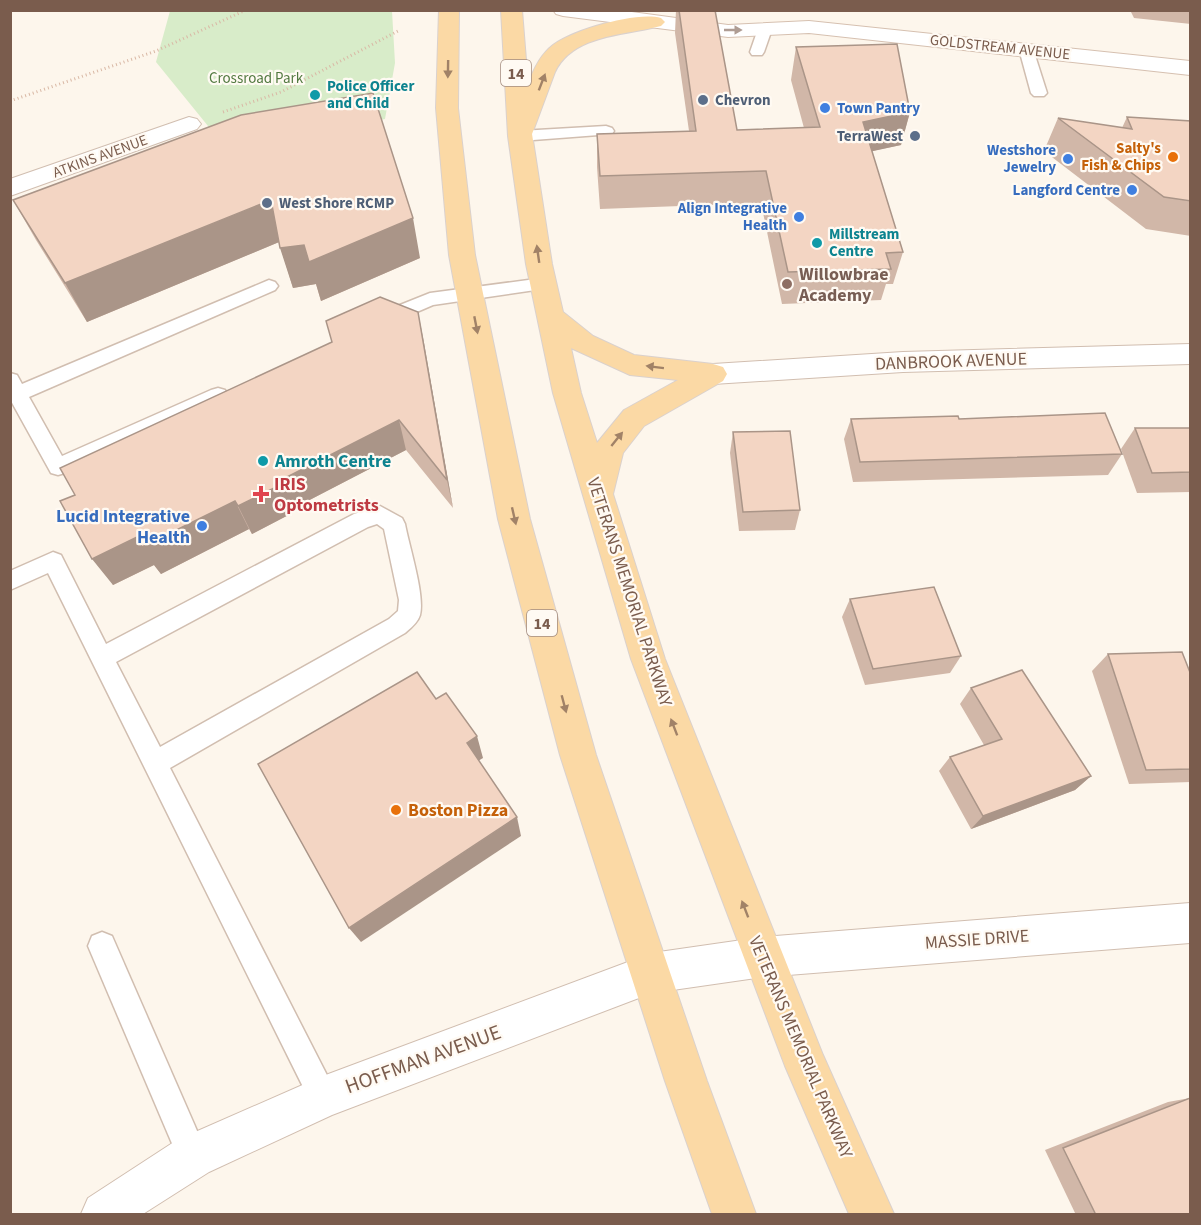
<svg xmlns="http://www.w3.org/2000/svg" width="1201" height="1225" viewBox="0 0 1201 1225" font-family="'Source Sans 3',sans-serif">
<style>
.green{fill:#d8ecc9}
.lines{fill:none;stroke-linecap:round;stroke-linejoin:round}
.service-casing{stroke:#d1beb0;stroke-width:3}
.minor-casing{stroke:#d1beb0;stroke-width:2}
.tertiary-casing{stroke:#d1beb0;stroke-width:2}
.secondary-casing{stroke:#d6c0b0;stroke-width:2}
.primary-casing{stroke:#dad1cd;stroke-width:2}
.path{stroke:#d9b8a5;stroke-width:3;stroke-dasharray:1 3;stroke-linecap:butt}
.service{fill:#fff;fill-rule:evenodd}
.minor{fill:#fff;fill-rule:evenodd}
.tertiary{fill:#fff;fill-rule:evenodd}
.secondary{fill:#fff;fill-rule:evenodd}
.primary{fill:#fbd9a5;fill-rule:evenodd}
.wall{fill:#d1b7a8}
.shaded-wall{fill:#aa9588}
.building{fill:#f3d5c3;stroke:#aa9588;stroke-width:1.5}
.oneway{fill:#af9d94}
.oneway2{fill:#a18267}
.culture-dot{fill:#0f9aa8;stroke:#fffaf3;stroke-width:2}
.service-dot{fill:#5c6f8a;stroke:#fffaf3;stroke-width:2}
.shop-dot{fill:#3f7fe0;stroke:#fffaf3;stroke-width:2}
.food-dot{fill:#e8710a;stroke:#fffaf3;stroke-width:2}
.education-dot{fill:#8d6e63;stroke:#fffaf3;stroke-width:2}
.health-dot{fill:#e0444e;stroke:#fffaf3;stroke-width:2}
.labels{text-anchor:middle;stroke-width:4.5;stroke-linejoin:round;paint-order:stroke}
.far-street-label{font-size:15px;fill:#7a5c4d;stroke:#fffaf3}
.far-park-label{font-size:15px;fill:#537a41;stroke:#fffaf3}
.far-culture-label{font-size:15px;font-weight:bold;fill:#0d838f;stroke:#fffaf3;text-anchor:start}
.far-service-label{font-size:15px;font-weight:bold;fill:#4e5e75;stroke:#fffaf3;text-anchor:start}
.far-shop-label{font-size:15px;font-weight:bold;fill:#366cbe;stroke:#fffaf3;text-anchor:end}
.far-food-label{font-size:15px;font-weight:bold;fill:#c56008;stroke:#fffaf3;text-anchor:end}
.shield{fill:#fffaf3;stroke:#a28b7f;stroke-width:1.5}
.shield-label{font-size:16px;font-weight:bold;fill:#7a5c4d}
.education-label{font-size:18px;font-weight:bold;fill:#785e54;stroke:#fffaf3;text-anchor:start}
.street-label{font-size:18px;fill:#7a5c4d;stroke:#fffaf3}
.culture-label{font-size:18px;font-weight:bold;fill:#0d838f;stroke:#fffaf3;text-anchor:start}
.health-label{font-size:18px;font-weight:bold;fill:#be3a42;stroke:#fffaf3;text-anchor:start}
.shop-label{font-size:18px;font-weight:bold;fill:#366cbe;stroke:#fffaf3;text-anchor:end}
.food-label{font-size:18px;font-weight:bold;fill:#c56008;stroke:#fffaf3;text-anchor:start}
.near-street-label{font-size:21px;fill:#7a5c4d;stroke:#fffaf3}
</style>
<rect width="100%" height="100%" fill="#fdf6ec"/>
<!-- green -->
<path class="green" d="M170,11H392L395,63L385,119L289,137L234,158L156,62Z"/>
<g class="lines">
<!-- service casing -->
<g class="service-casing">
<g id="service">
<path d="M765,25L772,29L764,52L762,55H752L750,52L758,29Z"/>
<path d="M1026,45L1033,49L1047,93L1044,96H1034L1031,93L1019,49Z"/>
<path d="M606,126L612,128L614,131L612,134L520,141L512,136L520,131Z"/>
<path d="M543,278L549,280L552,284L549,288L433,305L382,327L375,325L373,320L375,315L430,293Z"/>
<path d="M269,280L275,282L278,286L275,290L29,397L62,456L211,390L218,388L225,390L228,395L225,400L65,473L58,475L51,473L10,399V373L17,375L22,384Z"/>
<path d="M380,506L402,518L405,524C409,546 425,595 420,615C418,622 411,628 405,633L170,768L333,1087L338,1097L333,1107L323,1112L313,1107L48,573L10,590V571L53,552L61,555L106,644L354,514ZM377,524L384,529L399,600L398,611L389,619L160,747L116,662L368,527Z"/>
<path d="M102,932L112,936L208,1156L204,1167L193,1171L182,1167L88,946L92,936Z"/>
</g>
</g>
<!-- minor casing -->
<g class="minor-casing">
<g id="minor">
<path d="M189,117L197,119L201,124L197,129L10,196V179Z"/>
<path d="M1190,344V364L903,372L713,384L703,381L699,374L703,367L713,364L903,352Z"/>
<path d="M1190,903V943L763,977L749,971L743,957L749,943L763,937Z"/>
</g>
</g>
<!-- tertiary casing -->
<g class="tertiary-casing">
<path id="tertiary" d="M763,937L777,943L783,957L777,971L763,977L652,993L332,1115L209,1172L143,1214H81L88,1198L177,1140L323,1076L652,953Z"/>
</g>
<!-- secondary casing -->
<g class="secondary-casing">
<path id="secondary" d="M553,10H617L728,25L809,21L1190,61V75L809,33L728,37L563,16L556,14Z"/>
</g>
<!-- primary casing -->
<g class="primary-casing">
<g id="primary">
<path d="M439,10H459L458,108L475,255L530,519L596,755L707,1081L756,1214H712L665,1081L560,755L498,519L449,255L436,108Z"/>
<path d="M501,10H522L528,85C533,70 540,55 553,45C574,30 636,11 661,18L665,22L661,26C627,35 573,34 555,72L532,134L552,264L563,312L593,336L634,355L713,364L723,367L727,374L723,381L644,426L623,453L613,494L665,659L823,1055L894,1214H849L785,1066L631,659L553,393L526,264L508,136ZM571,348L630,375L678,380L624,410L597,443L581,393Z"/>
</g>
</g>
<!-- path -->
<g class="path">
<path d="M10,101L156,51L246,10"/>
<path d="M223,112L281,92L400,30"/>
</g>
<!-- service -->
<use href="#service" class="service"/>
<!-- minor -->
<use href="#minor" class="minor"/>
<!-- tertiary -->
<use href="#tertiary" class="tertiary"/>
<!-- secondary -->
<use href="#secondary" class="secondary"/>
<!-- primary -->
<use href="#primary" class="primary"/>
</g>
<!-- wall -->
<g class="wall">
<path d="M676,10H715L737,130L804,128L791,80L796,47L910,112L901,145L872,151L903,252L893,284H886L881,300L782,304L761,203L600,209L597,167V134L689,131L675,33Z"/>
<path d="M1130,10H1191V24L1134,18Z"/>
<path d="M1127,117L1191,121V236L1146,229L1044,151L1058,118L1122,128Z"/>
<path d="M13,200L420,258L321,301L316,284L293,288L279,242L87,322L36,240Z"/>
<path d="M418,312L453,508L406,450L298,506L300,509L252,534L249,529L161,574L154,565L113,585L75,495Z"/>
<path d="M851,419H959L1122,454L1108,475L853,482L844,439Z"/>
<path d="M1135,428H1191V492L1137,493L1121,449Z"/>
<path d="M733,432L800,510L795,530L739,531L730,453Z"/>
<path d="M850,599L961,656L950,673L865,685L842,617Z"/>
<path d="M1108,654L1191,675V782L1129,784L1092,671Z"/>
<path d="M971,688L1091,776L1075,790L971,829L939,771L950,757L984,745L960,704Z"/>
<path d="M1190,1098L1191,1215H1076L1045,1150L1168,1102Z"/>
</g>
<!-- shaded-wall -->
<g class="shaded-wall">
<path d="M910,112L901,145L855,155L863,122Z"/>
<path d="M271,200L284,240L87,322L65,283Z"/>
<path d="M413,218L420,258L321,301L316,284L293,288L280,248Z"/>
<path d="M418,312L424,343L453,508L447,480Z"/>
<path d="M399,420L406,450L298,506L300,509L252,534L238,506L285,478Z"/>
<path d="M235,501L249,529L161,574L154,565L113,585L92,559L137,537Z"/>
<path d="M477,736L483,758L473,764L467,743Z"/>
<path d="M1091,776L1075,790L971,829L983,816Z"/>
<path d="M517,817L521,836L361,942L349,928Z"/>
</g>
<!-- building -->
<g class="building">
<path d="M679,10H715L737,130L820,127L796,47L897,44L910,112L863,122L903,252L886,253L891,269L788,272L766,171L600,176L597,134L696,131Z"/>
<path d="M373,93L413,218L309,262L304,245L280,248L271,200L65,283L13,200L241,115Z"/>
<path d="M1127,117L1191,121V201L1164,197L1058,118L1132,129Z"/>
<path d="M380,297L418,312L447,480L399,420L285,478L288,481L238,506L235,501L142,547L137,537L92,559L60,501L75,495L60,468L332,342L326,321Z"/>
<path d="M1105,413L1122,454L860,462L851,419L958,416L959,419Z"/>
<path d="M1135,428H1191V472L1152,473Z"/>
<path d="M790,431L800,510L743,512L733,432Z"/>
<path d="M934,587L961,656L873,669L850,599Z"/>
<path d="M1182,652L1191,675V769L1146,770L1108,654Z"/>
<path d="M1022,670L1091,776L983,816L950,757L1002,739L971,688Z"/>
<path d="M417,672L436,699L446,693L477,736L467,743L517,817L349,928L258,764Z"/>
<path d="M1190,1098L1191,1215H1096L1063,1148Z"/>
</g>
<!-- one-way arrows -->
<defs><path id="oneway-solid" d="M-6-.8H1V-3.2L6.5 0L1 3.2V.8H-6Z" transform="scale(1.5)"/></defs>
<use class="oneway" href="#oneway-solid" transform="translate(733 30)"/>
<g class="oneway2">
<use href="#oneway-solid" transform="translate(448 69) rotate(91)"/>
<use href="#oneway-solid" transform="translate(542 82) rotate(-69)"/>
<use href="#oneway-solid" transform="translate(538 254) rotate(-98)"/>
<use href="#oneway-solid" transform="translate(476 325) rotate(79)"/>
<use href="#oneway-solid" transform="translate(655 367) rotate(-173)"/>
<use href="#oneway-solid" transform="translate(617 439) rotate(-51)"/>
<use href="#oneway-solid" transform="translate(514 516) rotate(77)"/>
<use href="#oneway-solid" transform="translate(564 704) rotate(75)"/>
<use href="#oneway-solid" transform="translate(674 727) rotate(-111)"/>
<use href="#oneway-solid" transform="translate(745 909) rotate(-111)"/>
</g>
<!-- markers -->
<g class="culture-dot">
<circle cx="315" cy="95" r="6"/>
<circle cx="817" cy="243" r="6"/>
<circle cx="263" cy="461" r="6"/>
</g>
<g class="service-dot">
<circle cx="703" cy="100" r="6"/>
<circle cx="915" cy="136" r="6"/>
<circle cx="267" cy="203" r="6"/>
</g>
<g class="shop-dot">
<circle cx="825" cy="108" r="6"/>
<circle cx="1068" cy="159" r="6"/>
<circle cx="1132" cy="190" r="6"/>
<circle cx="799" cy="217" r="6"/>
<circle cx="202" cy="526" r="6"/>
</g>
<g class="food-dot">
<circle cx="1173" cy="157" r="6"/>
<circle cx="396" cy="810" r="6"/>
</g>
<circle class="education-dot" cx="787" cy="284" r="6"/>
<path class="health-dot" d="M258 485h6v6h6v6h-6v6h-6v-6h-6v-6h6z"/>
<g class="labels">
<!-- far-street labels -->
<g class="far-street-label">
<text transform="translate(1000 47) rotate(6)" y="5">GOLDSTREAM AVENUE</text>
<text transform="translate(100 156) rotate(-20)" y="5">ATKINS AVENUE</text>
</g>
<!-- far-park labels -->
<g class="far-park-label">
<text x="256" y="83">Crossroad Park</text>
</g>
<!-- far-culture labels -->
<g class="far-culture-label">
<text x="327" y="91">Police Officer<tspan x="327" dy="17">and Child</tspan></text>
<text x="829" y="239">Millstream<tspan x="829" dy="17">Centre</tspan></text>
</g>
<!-- far-service labels -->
<g class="far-service-label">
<text x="715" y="105">Chevron</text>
<text x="903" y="141" text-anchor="end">TerraWest</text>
<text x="279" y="208">West Shore RCMP</text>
</g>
<!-- far-shop labels -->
<g class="far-shop-label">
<text x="837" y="113" text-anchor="start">Town Pantry</text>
<text x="1056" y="155">Westshore<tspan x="1056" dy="17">Jewelry</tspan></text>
<text x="1120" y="195">Langford Centre</text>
<text x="787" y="213">Align Integrative<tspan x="787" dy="17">Health</tspan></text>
</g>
<!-- far-food labels -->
<g class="far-food-label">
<text x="1161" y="153">Salty's<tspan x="1161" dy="17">Fish &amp; Chips</tspan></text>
</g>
<!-- shield labels -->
<g class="shield">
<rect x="501" y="60" width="30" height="26" rx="4.5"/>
<rect x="527" y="610" width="30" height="26" rx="4.5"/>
</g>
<g class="shield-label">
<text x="516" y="79">14</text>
<text x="542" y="629">14</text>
</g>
<!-- education labels -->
<g class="education-label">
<text x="799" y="280">Willowbrae<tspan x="799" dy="21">Academy</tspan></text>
</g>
<!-- street labels -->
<g class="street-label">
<text transform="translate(951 361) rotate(-2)" y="6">DANBROOK AVENUE</text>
<text transform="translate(630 592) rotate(72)" y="6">VETERANS MEMORIAL PARKWAY</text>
<text transform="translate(977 939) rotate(-4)" y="6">MASSIE DRIVE</text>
<text transform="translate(801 1047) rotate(67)" y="6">VETERANS MEMORIAL PARKWAY</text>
</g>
<!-- culture labels -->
<g class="culture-label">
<text x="275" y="467">Amroth Centre</text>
</g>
<!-- health labels -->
<g class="health-label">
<text x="274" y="490">IRIS<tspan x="274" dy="21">Optometrists</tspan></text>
</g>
<!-- shop labels -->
<g class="shop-label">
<text x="190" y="522">Lucid Integrative<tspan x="190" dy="21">Health</tspan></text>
</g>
<!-- food labels -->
<g class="food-label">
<text x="408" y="816">Boston Pizza</text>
</g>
<!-- near-street labels -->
<g class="near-street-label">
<text transform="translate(423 1059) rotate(-20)" y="7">HOFFMAN AVENUE</text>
</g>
</g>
<!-- border -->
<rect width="1201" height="1225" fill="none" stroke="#7a5c4d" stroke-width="24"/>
</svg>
